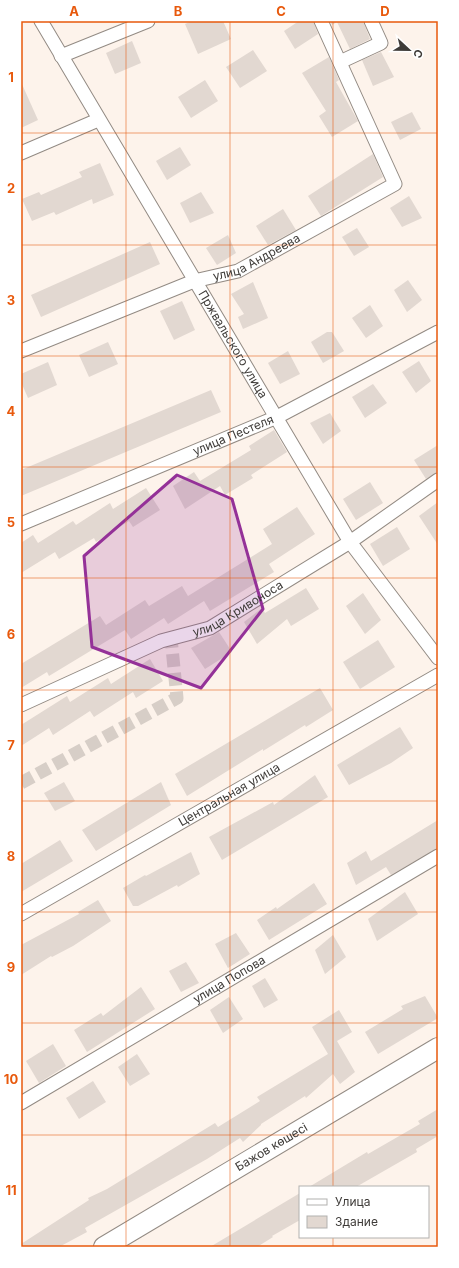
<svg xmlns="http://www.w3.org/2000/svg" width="459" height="1268" viewBox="0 0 459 1268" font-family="Inter,sans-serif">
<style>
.building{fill:#e2d8d1}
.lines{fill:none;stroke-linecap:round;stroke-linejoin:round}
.minor-tunnel{stroke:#d7cec7;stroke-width:13;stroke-dasharray:13 6;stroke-linecap:butt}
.minor-casing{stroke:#938b84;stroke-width:15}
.primary-casing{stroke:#938b84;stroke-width:22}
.minor{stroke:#fff;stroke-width:13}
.primary{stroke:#fff;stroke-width:20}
.marked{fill:#943198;fill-opacity:0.2;stroke:#943198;stroke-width:3;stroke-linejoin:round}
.grid{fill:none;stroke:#e8590c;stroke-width:1;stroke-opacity:0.55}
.labels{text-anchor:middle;stroke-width:4;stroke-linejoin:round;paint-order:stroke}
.street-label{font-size:12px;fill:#3e3b38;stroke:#fff}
.neatline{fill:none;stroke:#e8590c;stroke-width:1.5}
.grid-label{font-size:13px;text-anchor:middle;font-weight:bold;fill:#e8590c}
</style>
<rect width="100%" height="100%" fill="#fdf3eb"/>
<!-- building -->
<g class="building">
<path d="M192,21H223L231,39L198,54L185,24Z"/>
<path d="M299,21H313L318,34L295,49L284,31Z"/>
<path d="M330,21H363L370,39L350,49L337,22L332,25Z"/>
<path d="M132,41L141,63L115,74L106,53Z"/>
<path d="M253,50L267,71L240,88L226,67Z"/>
<path d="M381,52L394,77L373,86L362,60Z"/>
<path d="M329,57L339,80L336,82L358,121L332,137L319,116L326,111L302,73Z"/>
<path d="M205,80L218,101L191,118L178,97Z"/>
<path d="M21,82L38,120L21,128Z"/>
<path d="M412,112L421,129L400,140L391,122Z"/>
<path d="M180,147L191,165L167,180L156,161Z"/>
<path d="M373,154L383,177L321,216L308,196Z"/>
<path d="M100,163L114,195L93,204L92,199L56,215L54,212L32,221L22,199L39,192L41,195L82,177L79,172Z"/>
<path d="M201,192L214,213L190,223L180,203Z"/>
<path d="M409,196L422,218L402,227L390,208Z"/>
<path d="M283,209L296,230L268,245L256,226Z"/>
<path d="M357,228L369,247L354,256L342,237Z"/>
<path d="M228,235L236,253L217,265L206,248Z"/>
<path d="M150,242L160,264L41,317L31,295Z"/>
<path d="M408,280L422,300L407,312L394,290Z"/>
<path d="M253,282L268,318L243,329L238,317L244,314L231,294Z"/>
<path d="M182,301L195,330L174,340L160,311Z"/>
<path d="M370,305L383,326L366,338L352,318Z"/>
<path d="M327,332H332L344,351L323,363L311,342Z"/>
<path d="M108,342L118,364L89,377L79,355Z"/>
<path d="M288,351L300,374L280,384L268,363Z"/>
<path d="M419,361L431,381L416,393L402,372Z"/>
<path d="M48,362L57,385L28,398L21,382V374Z"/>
<path d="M373,384L387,403L365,418L352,397Z"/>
<path d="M211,390L221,412L21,496V470Z"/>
<path d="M330,413L341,431L323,444L310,423Z"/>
<path d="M274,430L287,452L251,475L253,478L225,495L220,486L185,509L173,486L194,472L200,481L251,450L249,446Z"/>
<path d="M438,445V472L426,479L414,460Z"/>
<path d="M370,482L383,503L356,520L343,499Z"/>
<path d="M146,488L160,510L133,527L129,521L96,542L94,538L59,559L55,552L21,573V543L33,535L38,543L73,521L76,525L110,503L113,509Z"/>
<path d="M438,502V545L419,516Z"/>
<path d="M297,507L315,534L269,564L274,572L210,611L204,601L168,624L164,618L131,639L125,630L49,676L47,672L21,688V664L100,616L106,625L145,600L149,606L182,586L188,596L272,544L263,529Z"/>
<path d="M397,527L410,549L383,566L370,544Z"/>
<path d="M306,588L319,609L291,626L287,619L257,644L244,622L262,608L265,613Z"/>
<path d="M363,593L381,620L365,634L346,606Z"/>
<path d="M219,632L232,652L205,669L191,648Z"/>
<path d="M378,640L395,667L360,689L343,662Z"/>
<path d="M150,659L163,681L136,698L133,692L94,717L90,711L53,735L49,728L21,746V725L67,696L70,702L108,678L111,684Z"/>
<path d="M320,688L333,710L306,727L305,725L263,751V749L187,796L175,774Z"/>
<path d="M400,727L413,748L391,763L349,785L337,765Z"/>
<path d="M315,775L328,797L222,860L209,837L273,802L274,805Z"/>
<path d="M64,782L75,801L55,811L44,793Z"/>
<path d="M161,782L171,805L96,851L82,830Z"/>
<path d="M438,820V848L391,875L386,867L356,885L347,863L366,851L371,861Z"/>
<path d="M60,840L73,861L21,892V864Z"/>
<path d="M191,852L200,874L178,887L177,885L138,906H133L123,888L145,875L146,876Z"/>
<path d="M314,883L327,904L269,940L257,920L276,907L277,909Z"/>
<path d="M405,892L418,914L377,941L368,919Z"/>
<path d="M98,900L111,921L73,946L52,957L51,956L21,975V945L79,914L78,912Z"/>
<path d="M236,933L250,954L228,968L215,944Z"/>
<path d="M333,935L346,957L325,974L315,950Z"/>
<path d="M186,962L199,983L181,992L169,971Z"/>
<path d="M265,978L278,1000L264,1008L252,986Z"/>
<path d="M141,987L155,1009L87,1052L74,1030L101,1013L103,1016Z"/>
<path d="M425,996L438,1018L378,1054L365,1032L403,1009L401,1006Z"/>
<path d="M229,997L243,1019L223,1033L210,1010Z"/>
<path d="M339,1010L352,1032L337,1041L355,1072L340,1084L333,1074L306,1098L305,1096L261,1124V1125L243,1142L240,1138L207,1159L85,1228L87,1232L59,1247H21V1244L89,1200L88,1198L107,1189L215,1123L218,1127L260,1101L257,1097L328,1054L312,1027Z"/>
<path d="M53,1044L66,1066L39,1083L26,1061Z"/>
<path d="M137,1054L150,1074L130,1086L118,1067Z"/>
<path d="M93,1081L106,1102L79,1119L66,1098Z"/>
<path d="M438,1109V1136L416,1149L417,1152L356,1187H309L367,1152L368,1154L420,1124L418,1121Z"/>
<path d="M300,1193V1220L272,1236L273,1237L257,1247H210Z"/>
</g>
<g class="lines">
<!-- minor-tunnel -->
<path class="minor-tunnel" d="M21,783L177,698L171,638"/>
<!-- minor casing -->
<g class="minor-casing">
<g id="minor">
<path id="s1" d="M41,21L350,542L438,658"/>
<path d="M61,56L148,21"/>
<path d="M340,62L381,43L371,21"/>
<path d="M21,153L98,120"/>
<path id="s2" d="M21,351L194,281L238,271L395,184L321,21"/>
<path id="s3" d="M21,524L277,417L438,332"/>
<path id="s4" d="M21,705L161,641L210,628L350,542L438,480"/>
<path id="s5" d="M21,914L438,675"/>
<path id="s6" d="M21,1103L438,856"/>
</g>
</g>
<!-- primary casing -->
<g class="primary-casing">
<g id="primary">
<path id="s7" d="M104,1247L438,1048"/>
</g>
</g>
<!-- minor -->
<use href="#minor" class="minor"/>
<!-- primary -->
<use href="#primary" class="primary"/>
</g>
<!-- marked area -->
<path class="marked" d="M177,475L232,499L263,609L201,688L92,647L84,556Z"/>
<!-- grid -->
<path class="grid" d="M126,21V1247M230,21V1247M333,21V1187M21,133H438M21,245H438M21,356H438M21,467H438M21,578H438M21,690H438M21,801H438M21,912H438M21,1023H438M21,1135H438M333,1237V1247"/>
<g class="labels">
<!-- street labels -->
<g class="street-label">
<text dy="4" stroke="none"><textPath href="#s2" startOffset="254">улица Андреева</textPath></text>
<text dy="4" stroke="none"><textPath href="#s1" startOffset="376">Пржвальского улица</textPath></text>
<text dy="4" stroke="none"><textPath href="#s3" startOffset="230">улица Пестеля</textPath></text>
<text dy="4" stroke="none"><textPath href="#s4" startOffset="238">улица Кривоноса</textPath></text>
<text dy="4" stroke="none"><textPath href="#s5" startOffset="240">Центральная улица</textPath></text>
<text dy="4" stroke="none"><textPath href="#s6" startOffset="242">улица Попова</textPath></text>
<text dy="4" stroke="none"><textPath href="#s7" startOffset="195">Бажов көшесі</textPath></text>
</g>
</g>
<!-- border -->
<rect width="459" height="1268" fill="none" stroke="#ffffff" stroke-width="44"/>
<!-- legend -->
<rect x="299" y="1186" width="130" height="52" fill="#ffffff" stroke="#b2b1af"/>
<rect x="307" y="1199" width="20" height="6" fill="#ffffff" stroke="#b2b1af"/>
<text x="335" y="1206" font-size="12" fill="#3e3b38">Улица</text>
<rect x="307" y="1216" width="20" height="12" fill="#e2d8d1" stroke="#b2b1af"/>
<text x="335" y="1226" font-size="12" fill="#3e3b38">Здание</text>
<!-- north arrow -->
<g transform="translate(409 50) rotate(112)" stroke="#ffffff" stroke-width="3" paint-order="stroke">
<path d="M0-3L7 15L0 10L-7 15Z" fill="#3e3b38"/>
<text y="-6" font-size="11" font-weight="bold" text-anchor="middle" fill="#3e3b38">С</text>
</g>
<rect x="22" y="22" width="415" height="1224" class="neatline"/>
<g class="grid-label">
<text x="74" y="16">A</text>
<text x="178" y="16">B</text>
<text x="281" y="16">C</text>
<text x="385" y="16">D</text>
<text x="11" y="82">1</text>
<text x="11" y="193">2</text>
<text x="11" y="305">3</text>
<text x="11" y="416">4</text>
<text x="11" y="527">5</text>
<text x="11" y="639">6</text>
<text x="11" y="750">7</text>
<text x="11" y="861">8</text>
<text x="11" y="972">9</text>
<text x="11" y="1084">10</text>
<text x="11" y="1195">11</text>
</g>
</svg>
